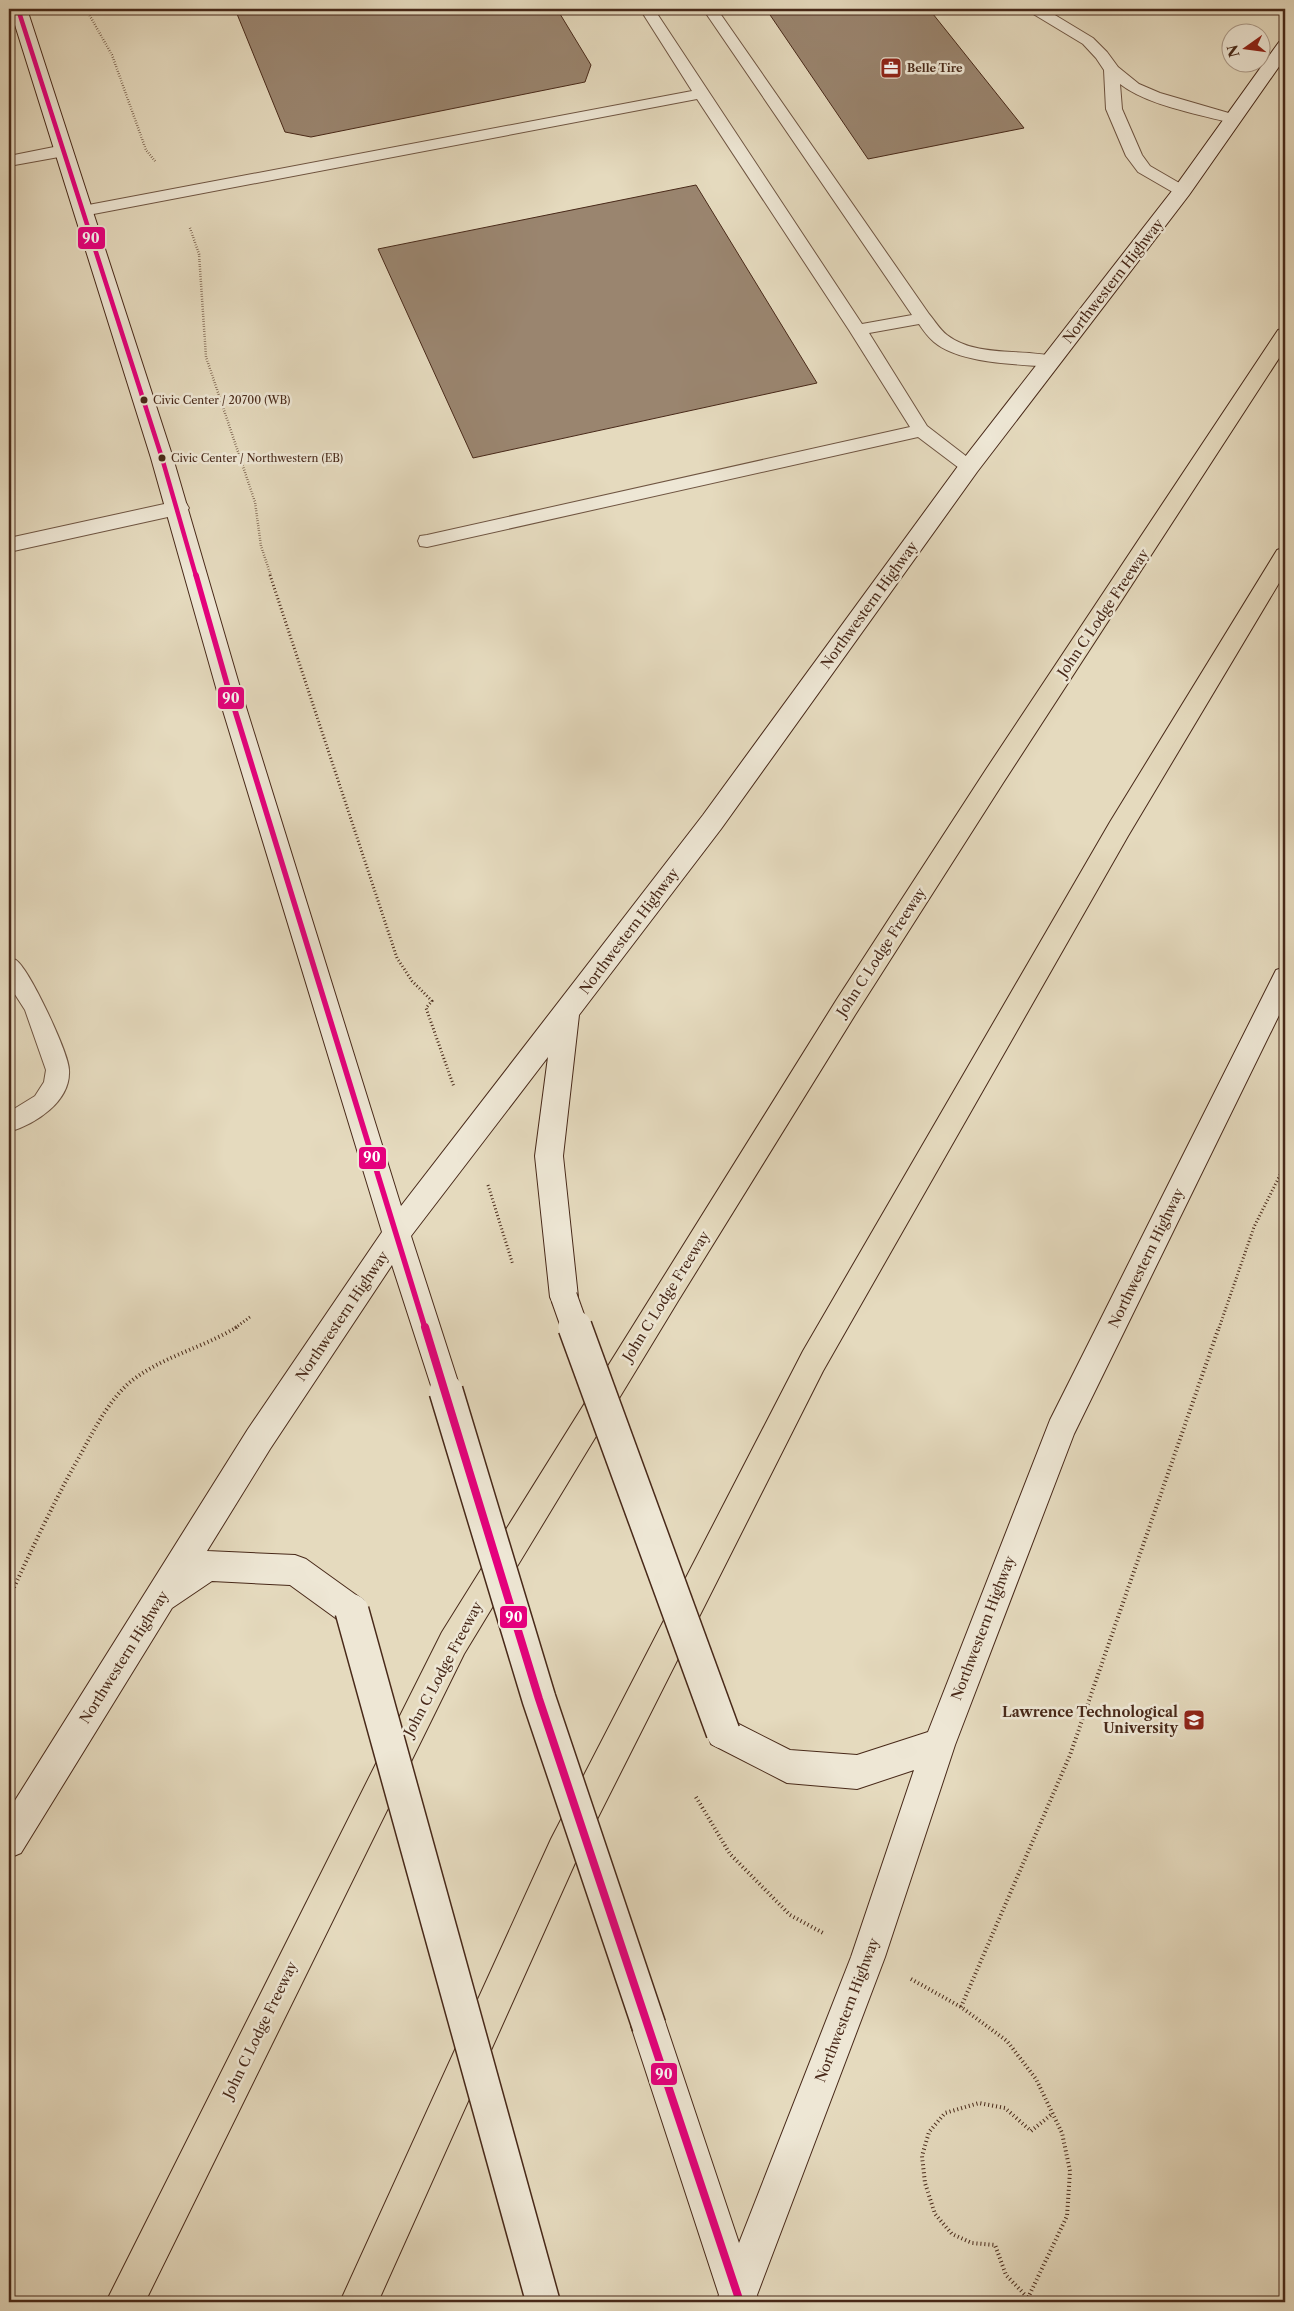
<svg xmlns="http://www.w3.org/2000/svg" width="1294" height="2311" viewBox="0 0 1294 2311" font-family="'Libre Caslon Text',serif">
<style>
.building{fill:#9a856f;stroke:#482919}
.lines{fill:none;stroke-linecap:round;stroke-linejoin:round}
.lane-casing{stroke:#6f5542;stroke-width:2}
.street-casing{stroke:#6f5542;stroke-width:2}
.secondary-casing{stroke:#482919;stroke-width:2}
.highway-casing{stroke:#482919;stroke-width:2}
.path-far2{stroke:#482919;stroke-width:2.5;stroke-dasharray:0.5 2;stroke-linecap:butt}
.path-far1{stroke:#482919;stroke-width:3;stroke-dasharray:1 2.5;stroke-linecap:butt}
.path{stroke:#482919;stroke-width:4;stroke-dasharray:1 3;stroke-linecap:butt}
.lane{fill:#eee7d5;fill-rule:evenodd}
.street{fill:#eee7d5;fill-rule:evenodd}
.secondary{fill:#eee7d5;fill-rule:evenodd}
.highway{fill:#e5dabe;fill-rule:evenodd}
.secondary-bridge-far1-casing{stroke:#482919;stroke-width:28;stroke-linecap:butt}
.secondary-bridge-casing{stroke:#482919;stroke-width:36;stroke-linecap:butt}
.secondary-bridge-far1{stroke:#eee7d5;stroke-width:26}
.secondary-bridge{stroke:#eee7d5;stroke-width:33}
.bus-1-far2-casing{stroke:#eee7d5;stroke-width:7}
.bus-1-far1-casing{stroke:#eee7d5;stroke-width:9}
.bus-1-casing{stroke:#eee7d5;stroke-width:11}
.bus-1-far2{stroke:#e5007d;stroke-width:4.5}
.bus-1-far1{stroke:#e5007d;stroke-width:5.5}
.bus-1{stroke:#e5007d;stroke-width:8}
.bus-dot{fill:#482919;stroke:#eee7d5;stroke-width:2}
.labels{text-anchor:middle;stroke-width:5;stroke-linejoin:round;paint-order:stroke}
.far-poi-label{font-size:11px;font-weight:bold;fill:#482919;stroke:#eee7d5;text-anchor:start}
.far-bus-label{font-size:11px;fill:#482919;stroke:#eee7d5;text-anchor:start}
.street-label{font-size:14px;fill:#482919;stroke:#eee7d5}
.poi-label{font-size:14px;font-weight:bold;fill:#482919;stroke:#eee7d5;text-anchor:end}
.line-badge{stroke:#eee7d5;stroke-width:2}
.badge-label{font-size:14px;text-anchor:middle;font-weight:bold;fill:#fff}
</style>
<rect width="100%" height="100%" fill="#e5dabe"/>
<filter id="stains"><feTurbulence type="fractalNoise" baseFrequency=".004" numOctaves="4"/><feColorMatrix values="0 0 0 0 .2 0 0 0 0 .09 0 0 0 0 .02 0 0 0 .5 -.17"/></filter>
<radialGradient id="worn" r=".72"><stop offset=".6" stop-color="#630" stop-opacity="0"/><stop offset="1" stop-color="#630" stop-opacity=".3"/></radialGradient>
<!-- building -->
<g class="building">
<path d="M235,9H557L591,65L585,82L311,137L285,132Z"/>
<path d="M766,9H929L1024,128L868,159Z"/>
<path d="M696,185L817,383L473,458L378,249Z"/>
</g>
<g class="lines">
<!-- lane casing -->
<g class="lane-casing">
<g id="lane">
<path d="M640,9H654L862,324L912,315L703,9H717L929,314C935,321 940,330 947,335C977,358 1022,348 1057,357L1060,361L1057,365L1051,367C1018,364 960,364 934,342C928,337 923,330 919,324L869,333L927,426L975,463L978,467L975,471L969,473L963,471L918,437L427,547L420,546L418,541L420,536L427,535L910,427L849,330L697,99L83,216L77,214L75,211L77,208L83,206L692,91Z"/>
<path d="M1028,9H1045L1093,38L1107,52L1118,67L1139,84L1160,93L1239,116L1241,119L1239,122H1227C1194,113 1147,105 1120,84L1122,109L1142,155L1150,166L1188,188L1190,191L1188,194H1176L1138,172L1126,156L1106,109L1104,70L1096,58L1083,44L1030,12Z"/>
<path d="M9,958C11,959 14,959 16,960C30,970 69,1054 69,1070C71,1102 35,1124 9,1132V1112L35,1096L44,1082L46,1070L25,1010L9,985Z"/>
</g>
</g>
<!-- street casing -->
<g class="street-casing">
<g id="street">
<path d="M64,145L70,147L73,151L70,155L9,166V156Z"/>
<path d="M178,501L186,503L189,508L186,513L9,552V538Z"/>
</g>
</g>
<!-- secondary casing -->
<g class="secondary-casing">
<g id="secondary">
<path d="M10,9H27L173,458L241,691L401,1206L703,815L961,462L1175,187L1279,42L1285,41V58L1189,195L977,472L721,829L579,1015L563,1156L578,1297L574,1306L564,1310L554,1306L550,1297L535,1156L548,1057L411,1236L461,1391L456,1401L446,1405L436,1401L392,1265L270,1449L207,1551L295,1555L306,1559L363,1600L368,1611L363,1622L352,1627L341,1622L290,1585L212,1581L172,1608L21,1853L9,1858V1810L248,1429L382,1232L217,691L151,458Z"/>
<path d="M1285,967V1003L1074,1434L955,1745L885,1957L757,2295L759,2302H716L719,2295L631,2026L636,2013L649,2008L662,2013L739,2243L851,1957L914,1770L857,1789L787,1783L711,1744L707,1732L711,1720L723,1716L790,1750L857,1755L928,1732L1050,1420L1276,970Z"/>
</g>
</g>
<!-- highway casing -->
<g class="highway-casing">
<g id="highway">
<path d="M1285,328V349L1003,783L855,1015L678,1301L464,1654L145,2302H106L442,1632L837,999L985,771L1278,330Z"/>
<path d="M1285,547V573L1128,836L823,1371L575,1863L378,2302H340L551,1839L803,1351L1110,822L1277,550Z"/>
</g>
</g>
<!-- path-far2 -->
<g class="path-far2">
<path d="M86,9L112,55L146,150L155,161"/>
<path d="M190,228L199,254L206,357L255,502L261,546L271,576"/>
</g>
<!-- path-far1 -->
<g class="path-far1">
<path d="M270,575L397,958L412,981L432,1001L426,1008L454,1087"/>
<path d="M488,1185L513,1265"/>
<path d="M235,1328L250,1317"/>
<path d="M1219,1328L1254,1227L1285,1165"/>
</g>
<!-- path -->
<g class="path">
<path d="M9,1598C32,1549 55,1499 82,1452C95,1428 108,1402 129,1383C160,1357 203,1348 237,1327"/>
<path d="M696,1797L730,1854L790,1915L825,1934"/>
<path d="M911,1979L961,2007L1007,2041L1036,2079L1062,2133L1070,2171L1067,2216L1026,2302"/>
<path d="M961,2007L1070,1755L1219,1327"/>
<path d="M1027,2297L1006,2275L995,2245L972,2243L952,2234L935,2214L925,2183L922,2156L929,2132L945,2113L979,2103L1005,2108L1031,2131L1052,2114"/>
</g>
<!-- lane -->
<use href="#lane" class="lane"/>
<!-- street -->
<use href="#street" class="street"/>
<!-- secondary -->
<use href="#secondary" class="secondary"/>
<!-- highway -->
<use href="#highway" class="highway"/>
<!-- secondary-bridge-far1 casing -->
<g class="secondary-bridge-far1-casing">
<path id="secondary-bridge-far1" d="M564,1297L575,1328"/>
</g>
<!-- secondary-bridge casing -->
<g class="secondary-bridge-casing">
<g id="secondary-bridge">
<path d="M575,1327L723,1732"/>
<path d="M446,1391L539,1699L649,2026"/>
<path d="M352,1611L543,2302"/>
</g>
</g>
<!-- secondary-bridge-far1 -->
<use href="#secondary-bridge-far1" class="secondary-bridge-far1"/>
<!-- secondary-bridge -->
<use href="#secondary-bridge" class="secondary-bridge"/>
<!-- bus-1-far2 casing -->
<g class="bus-1-far2-casing">
<path id="bus-1-far2" d="M18,9L162,458L196,576"/>
</g>
<!-- bus-1-far1 casing -->
<g class="bus-1-far1-casing">
<path id="bus-1-far1" d="M196,575L229,691L425,1328"/>
</g>
<!-- bus-1 casing -->
<g class="bus-1-casing">
<path id="bus-1" d="M425,1327L539,1699L740,2302"/>
</g>
<!-- bus-1-far2 -->
<use href="#bus-1-far2" class="bus-1-far2"/>
<!-- bus-1-far1 -->
<use href="#bus-1-far1" class="bus-1-far1"/>
<!-- bus-1 -->
<use href="#bus-1" class="bus-1"/>
</g>
<!-- icons -->
<defs>
<g id="office-square" transform="scale(1.125)"><rect x="-9" y="-9" width="18" height="18" rx="4" fill="#8f2418" stroke="#eee7d5"/><path d="M-6-3h4V-5.5h4V-3h4V5H-6ZM-1-4.5V-3h2v-1.5ZM-6 0V1H6V0Z" fill="#fff"/></g>
<g id="university-square" transform="scale(1.125)"><rect x="-9" y="-9" width="18" height="18" rx="4" fill="#8f2418" stroke="#eee7d5"/><path d="M0-5L7-2L0 1L-7-2ZM-4 1L0 2.5L4 1V4Q0 6-4 4Z" fill="#fff"/></g>
</defs>
<g fill-rule="evenodd">
<use href="#office-square" x="891" y="68"/>
<use href="#university-square" x="1194" y="1720"/>
</g>
<!-- markers -->
<g class="bus-dot">
<circle cx="144" cy="400" r="4.5"/>
<circle cx="162" cy="458" r="4.5"/>
</g>
<g class="labels">
<!-- far-poi labels -->
<g class="far-poi-label">
<text x="907" y="72">Belle Tire</text>
</g>
<!-- far-bus labels -->
<g class="far-bus-label">
<text x="153" y="404">Civic Center / 20700 (WB)</text>
<text x="171" y="462">Civic Center / Northwestern (EB)</text>
</g>
<!-- street labels -->
<g class="street-label">
<text transform="translate(1113 281) rotate(-52)" y="5">Northwestern Highway</text>
<text transform="translate(869 605) rotate(-54)" y="5">Northwestern Highway</text>
<text transform="translate(1103 613) rotate(-56)" y="5">John C Lodge Freeway</text>
<text transform="translate(629 931) rotate(-53)" y="5">Northwestern Highway</text>
<text transform="translate(881 952) rotate(-57)" y="5">John C Lodge Freeway</text>
<text transform="translate(1146 1258) rotate(-64)" y="5">Northwestern Highway</text>
<text transform="translate(666 1296) rotate(-58)" y="5">John C Lodge Freeway</text>
<text transform="translate(342 1316) rotate(-56)" y="5">Northwestern Highway</text>
<text transform="translate(983 1628) rotate(-69)" y="5">Northwestern Highway</text>
<text transform="translate(124 1657) rotate(-58)" y="5">Northwestern Highway</text>
<text transform="translate(443 1669) rotate(-62)" y="5">John C Lodge Freeway</text>
<text transform="translate(847 2010) rotate(-69)" y="5">Northwestern Highway</text>
<text transform="translate(260 2030) rotate(-64)" y="5">John C Lodge Freeway</text>
</g>
<!-- poi labels -->
<g class="poi-label">
<text x="1178" y="1717">Lawrence Technological<tspan x="1178" dy="16">University</tspan></text>
</g>
</g>
<g class="line-badge">
<rect x="77" y="226" width="29" height="24" rx="5" fill="#e5007d"/>
<rect x="217" y="686" width="28" height="24" rx="5" fill="#e5007d"/>
<rect x="358" y="1146" width="29" height="24" rx="5" fill="#e5007d"/>
<rect x="499" y="1605" width="29" height="24" rx="5" fill="#e5007d"/>
<rect x="650" y="2062" width="28" height="24" rx="5" fill="#e5007d"/>
</g>
<g class="badge-label">
<text x="91" y="243">90</text>
<text x="231" y="703">90</text>
<text x="372" y="1162">90</text>
<text x="514" y="1622">90</text>
<text x="664" y="2079">90</text>
</g>
<!-- margin -->
<rect width="1294" height="2311" fill="none" stroke="#e5dabe" stroke-width="30"/>
<rect x="10" y="10" width="1274" height="2291" fill="none" stroke="#482919" stroke-width="2.5"/>
<rect x="15" y="15" width="1264" height="2281" fill="none" stroke="#482919"/>
<!-- north arrow -->
<g transform="translate(1246 48) rotate(256)"><circle r="24" fill="#eee7d5" stroke="#ac9b8a"/>
<path d="M0-4L9 19L0 12L-9 19Z" fill="#8f2418"/>
<text y="-8" font-size="14" font-weight="bold" text-anchor="middle" fill="#482919">N</text>
</g>
<rect width="100%" height="100%" filter="url(#stains)"/>
<rect width="100%" height="100%" fill="url(#worn)"/>
</svg>
